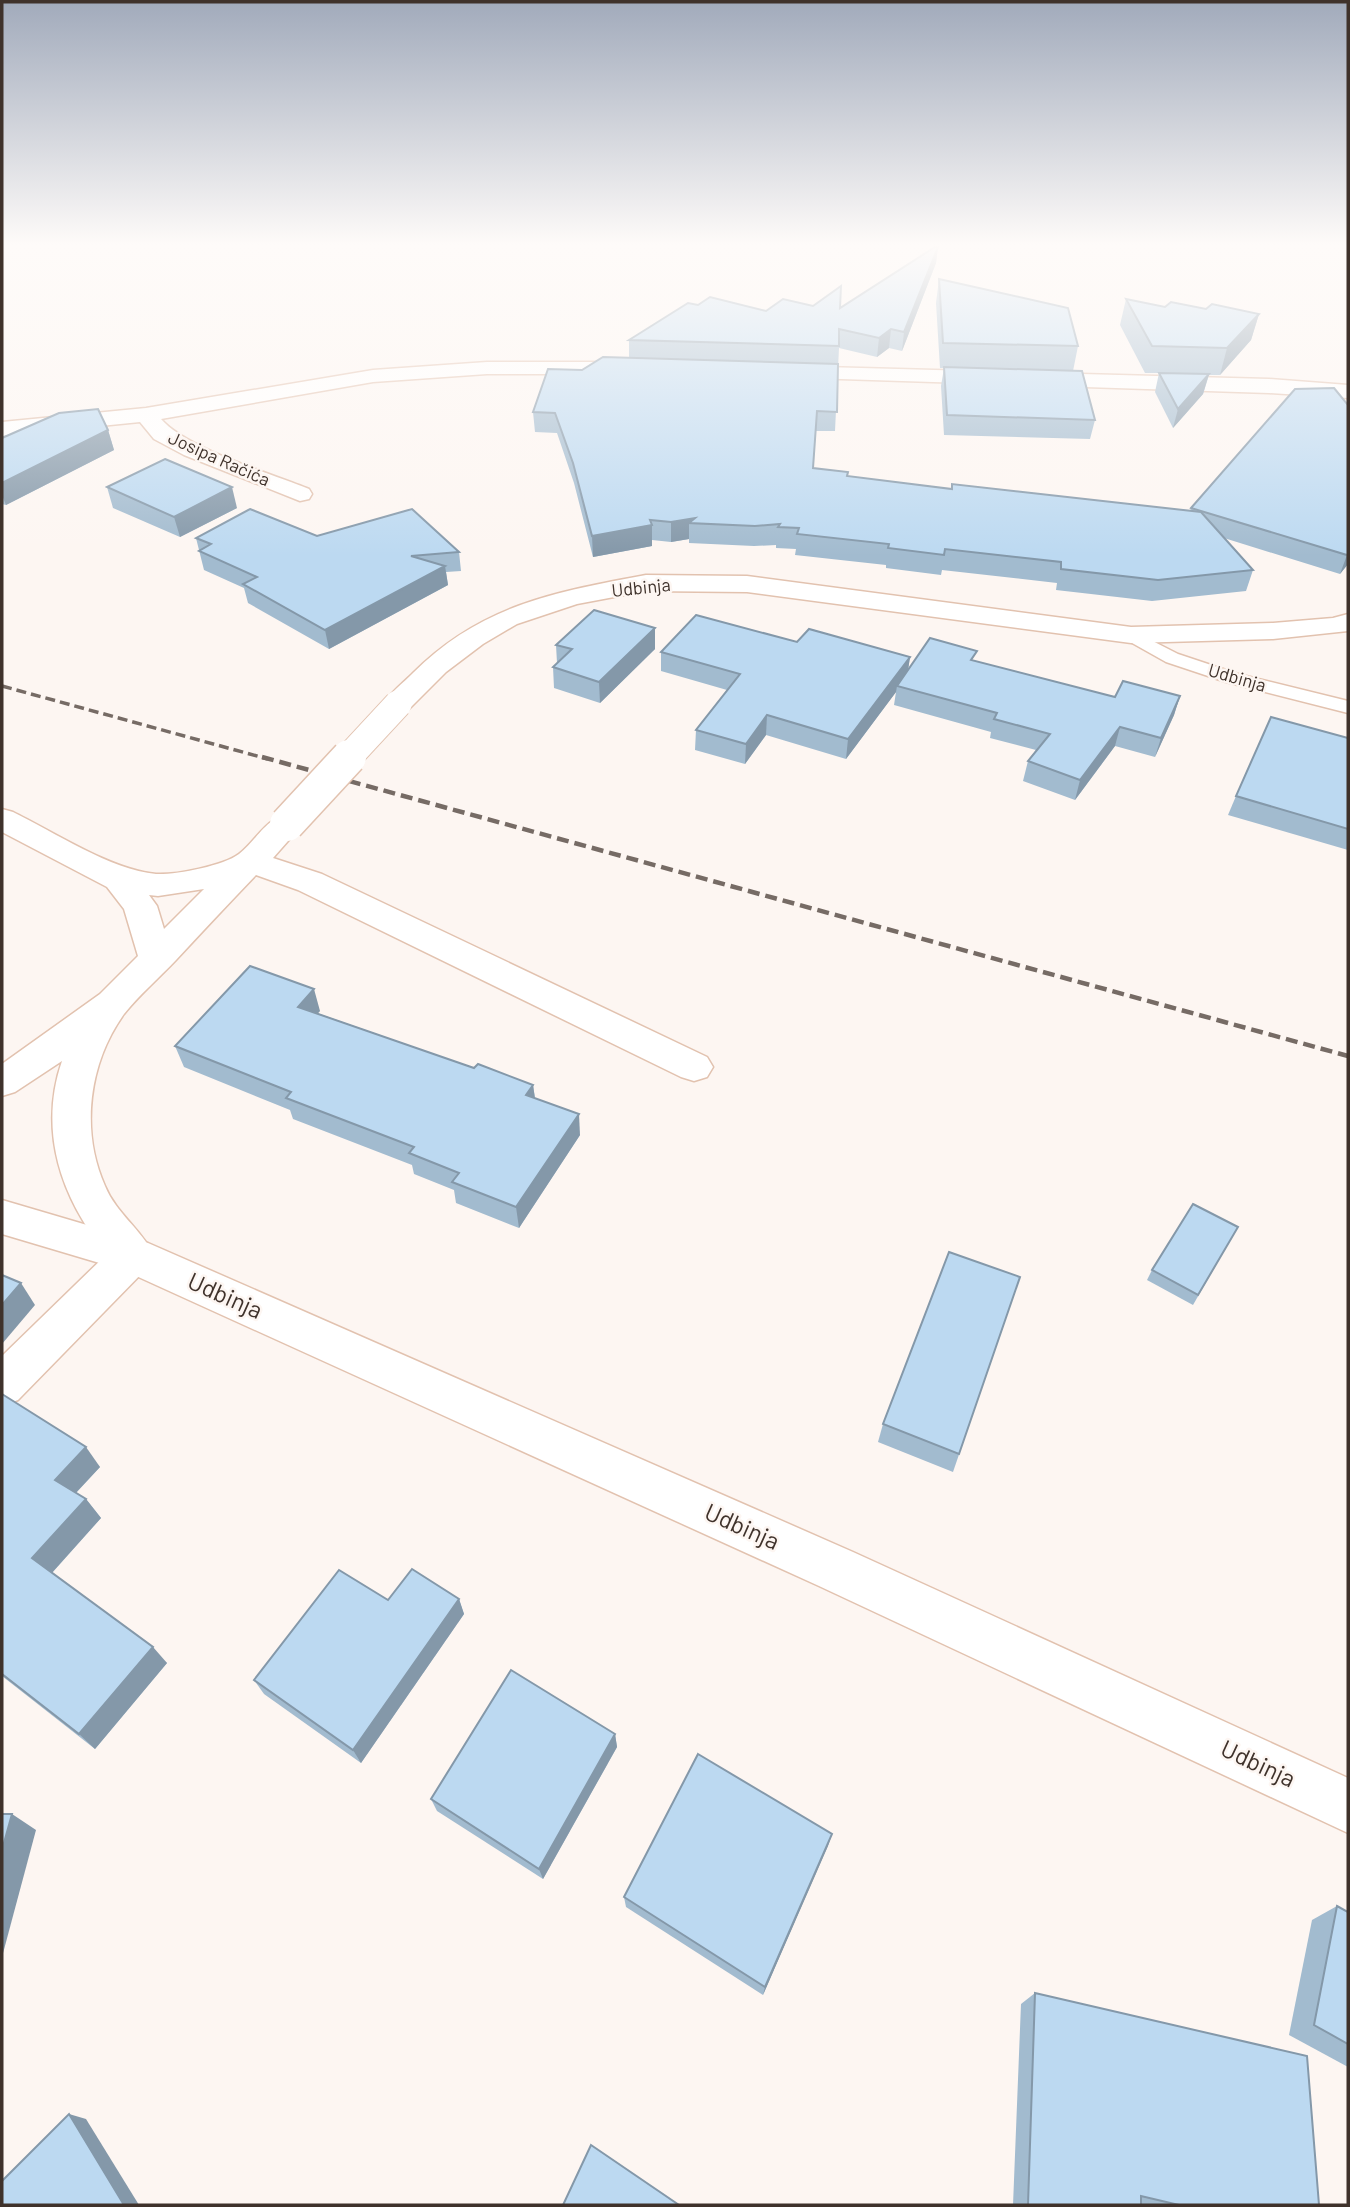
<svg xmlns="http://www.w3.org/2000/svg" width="1350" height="2207" viewBox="0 0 1350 2207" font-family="Barlow,sans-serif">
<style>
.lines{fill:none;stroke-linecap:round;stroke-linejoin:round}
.service-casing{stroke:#e2c2af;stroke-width:3}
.minor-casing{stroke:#e2c2af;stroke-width:3}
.secondary-casing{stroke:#e2c2af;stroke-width:3}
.service{fill:#fff;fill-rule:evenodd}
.minor{fill:#fff;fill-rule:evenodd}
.secondary{fill:#fff;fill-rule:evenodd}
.rail-far1{stroke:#766b65;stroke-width:3.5;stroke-dasharray:10 5;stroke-linecap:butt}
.rail{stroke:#766b65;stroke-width:4.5;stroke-dasharray:12 6;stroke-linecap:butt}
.minor-bridge-far1-casing{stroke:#e2c2af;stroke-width:29;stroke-linecap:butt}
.minor-bridge-casing{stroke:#e2c2af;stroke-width:37;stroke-linecap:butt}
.minor-bridge-far1{stroke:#fff;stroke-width:27}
.minor-bridge{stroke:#fff;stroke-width:34}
.wall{fill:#a2bbcf}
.shaded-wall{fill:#8498a9}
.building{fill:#bcd9f1;stroke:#8498a9;stroke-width:2}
.labels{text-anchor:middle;stroke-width:5;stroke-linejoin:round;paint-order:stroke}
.far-street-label{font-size:18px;fill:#3f322b;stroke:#fdf6f2}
.near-street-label{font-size:24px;fill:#3f322b;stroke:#fdf6f2}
</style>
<rect width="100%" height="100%" fill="#fdf6f2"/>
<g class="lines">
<!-- service casing -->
<g class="service-casing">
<path id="service" d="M1131,630L1178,654L1238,674L1348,701V713L1226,682L1166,662L1125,639L1122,635Z"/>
</g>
<!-- minor casing -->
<g class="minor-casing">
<g id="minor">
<path d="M487,362H640L648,363L651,368L648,373L640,374H487L373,382L161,419C187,449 270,473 309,489L312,494L309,499L300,501L184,455L154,439L140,422L2,436V422L146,408L373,370Z"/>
<path d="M787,366L1269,379L1348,385V398L1269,393L779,377L776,372L779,367Z"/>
<path d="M646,575L747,576L1131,627L1273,623L1333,618L1348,614V631L1273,639L1131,643L747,592L646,591L577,604L517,624L483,644L446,672L408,710L398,713L388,710L383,704C391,692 403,683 413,673C481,605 555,592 646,575Z"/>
<path d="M2,809L13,812C54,832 111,870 156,874C175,875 223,866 239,854C259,839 269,809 298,817L303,824L273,858L322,874L707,1057L713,1067L707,1077L694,1081L681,1077L298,890L256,875C229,903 202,932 176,960C159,978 139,995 124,1014C89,1063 80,1130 105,1186C116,1213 141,1229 154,1255L148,1267L18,1400L2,1406V1356L107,1254C61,1199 38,1131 62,1061L15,1092L2,1096V1064L100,994L138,956L124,909L107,887L2,832ZM204,889L164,929L157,906L149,895L158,896Z"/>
</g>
</g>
<!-- secondary casing -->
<g class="secondary-casing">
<path id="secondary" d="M2,1200L148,1243L853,1552L1348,1778V1833L819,1586L123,1270L2,1234Z"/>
</g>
<!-- service -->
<use href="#service" class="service"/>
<!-- minor -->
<use href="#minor" class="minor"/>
<!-- secondary -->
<use href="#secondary" class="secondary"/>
<!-- rail-far1 -->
<path class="rail-far1" d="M2,686L268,759"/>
<!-- rail -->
<path class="rail" d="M262,757L1348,1056"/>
<!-- minor-bridge-far1 casing -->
<g class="minor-bridge-far1-casing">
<path id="minor-bridge-far1" d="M347,759L398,704"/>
</g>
<!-- minor-bridge casing -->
<g class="minor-bridge-casing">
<path id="minor-bridge" d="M287,824L349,757"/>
</g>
<!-- minor-bridge-far1 -->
<use href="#minor-bridge-far1" class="minor-bridge-far1"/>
<!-- minor-bridge -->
<use href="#minor-bridge" class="minor-bridge"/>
</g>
<!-- wall -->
<g class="wall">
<path d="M938,247L936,263L902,351L889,348L877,357L839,348L835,431H816L813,468L848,472V476L951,489L952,484L1190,511L1191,508L1348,405V564L1340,574L1224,538L1253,570L1246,591L1152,601L1056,590L1057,583L942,570L941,575L886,568V565L795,555L796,549L776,548V545L754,546L689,543V539L671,542L652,540V546L593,557L574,483L557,433L535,432L533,412L582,370L629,358V340L698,305L766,311L813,306L840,308Z"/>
<path d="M939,279L1078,346L1073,371L1095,420L1090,439L944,435L941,386L944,368H940L936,303Z"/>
<path d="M1126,299L1165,307L1259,314L1251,340L1220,375H1209L1203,394L1173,428L1155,392L1159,373H1145L1120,325Z"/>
<path d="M108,430L114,450L6,505L2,504V438Z"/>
<path d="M107,487L237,508L180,537L113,508Z"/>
<path d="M317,536L459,552L461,571L446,572L448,585L329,649L248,603L244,588L204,570L196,538Z"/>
<path d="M655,628V649L600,703L554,688L553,667L557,663L556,645Z"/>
<path d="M797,642L910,657L908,670L975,661L1115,697L1180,696L1174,715L1155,757L1115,746L1075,800L1023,781L1028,761L1036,750L990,738L991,732L894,705L896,692L846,759L766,735L745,764L695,750L696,730L727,690L661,671V652Z"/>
<path d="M1348,738V850L1228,815L1236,796Z"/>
<path d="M320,1011L317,1013L474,1068L533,1085L535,1098L580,1135L519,1228L456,1203L454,1190L414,1174L412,1165L293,1119L290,1110L184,1067L175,1046Z"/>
<path d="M1238,1227L1193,1305L1147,1280L1152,1270Z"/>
<path d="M1020,1277L953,1472L878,1442L883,1424Z"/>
<path d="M2,1394L100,1467L76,1493L86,1499L101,1518L52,1573L167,1663L95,1749L2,1676Z"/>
<path d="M459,1599L464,1614L361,1763L264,1694L254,1680Z"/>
<path d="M615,1734L617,1747L543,1879L437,1811L431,1799Z"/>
<path d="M832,1834L763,1995L626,1907L624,1897Z"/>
<path d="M1337,1906L1348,1912V2067L1289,2035L1312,1920Z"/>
<path d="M1035,1993L1319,2205H1148L1141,2204V2205H1013L1021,2004Z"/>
</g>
<!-- shaded-wall -->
<g class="shaded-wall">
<path d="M938,247L936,263L902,351L904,332Z"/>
<path d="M1259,314L1251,340L1220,375L1227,348Z"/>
<path d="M891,329L889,348L877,357L879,338Z"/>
<path d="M1209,374L1203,394L1173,428L1178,409Z"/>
<path d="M108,430L114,450L6,505L2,495V483Z"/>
<path d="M232,487L237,508L180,537L174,517Z"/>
<path d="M695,518L689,523V539L671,542V522Z"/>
<path d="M652,525V546L593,557L592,536Z"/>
<path d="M1348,554V564L1340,574L1347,555Z"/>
<path d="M445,566L448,585L329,649L325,630Z"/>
<path d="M655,628V649L600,703L599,682Z"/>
<path d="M910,657L907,677L897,686L896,692L846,759L848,739Z"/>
<path d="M1180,696L1174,715L1155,757L1161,738Z"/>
<path d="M767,715L766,735L745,764L746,744Z"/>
<path d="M1120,727L1115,746L1075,800L1080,780Z"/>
<path d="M314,989L320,1011L305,1028L298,1007Z"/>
<path d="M533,1085L536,1106L526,1095Z"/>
<path d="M579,1114L580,1135L519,1228L516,1207Z"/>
<path d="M21,1283L35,1305L2,1344V1305Z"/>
<path d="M86,1447L100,1467L70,1499L55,1480Z"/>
<path d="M86,1499L101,1518L49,1576L32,1558Z"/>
<path d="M459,1599L464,1614L361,1763L353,1750Z"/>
<path d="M153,1647L167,1663L95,1749L79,1734Z"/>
<path d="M615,1734L617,1747L543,1879L539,1869Z"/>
<path d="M12,1814L36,1830L2,1957V1850Z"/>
<path d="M832,1834L828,1846L763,1995L765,1987Z"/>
<path d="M69,2114L86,2119L139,2205H124Z"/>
</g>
<!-- building -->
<g class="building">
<path d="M935,247H938L904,332L891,329L879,338L839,329V346L629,340L688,303L698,305L710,297L766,311L783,299L813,306L841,286L840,308Z"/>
<path d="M939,279L1068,308L1078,346L943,343Z"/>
<path d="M1126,299L1165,307L1171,302L1206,309L1212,304L1259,314L1227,348L1152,346Z"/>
<path d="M603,357L838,364L837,412L817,411L813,468L848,472L847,476L952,489V484L1201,512L1253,570L1158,580L1061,569V562L945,549L944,555L888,548L889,544L797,534L799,528L778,527L780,524L755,526L689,523L695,518L671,522L650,520L652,525L592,536L573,463L555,413L533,412L548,369L582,370Z"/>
<path d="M944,367L1082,371L1095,420L947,415Z"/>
<path d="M1159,373L1209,374L1178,409Z"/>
<path d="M1334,388L1348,405V554L1347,555L1191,508L1295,389Z"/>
<path d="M98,409L108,430L2,483V438L59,413Z"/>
<path d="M165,459L232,487L174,517L107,487Z"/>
<path d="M250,509L317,536L412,509L459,552L411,556L445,566L325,630L243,584L257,577L199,551L211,544L196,538Z"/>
<path d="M594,610L655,628L599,682L553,667L572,649L556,645Z"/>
<path d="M696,615L797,642L809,629L910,657L848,739L767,715L746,744L696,730L740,674L661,652Z"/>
<path d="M930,638L977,651L971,660L1115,697L1123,681L1180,696L1161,738L1120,727L1080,780L1028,761L1050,734L994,719L997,713L897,686Z"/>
<path d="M1271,717L1348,738V829L1236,796Z"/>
<path d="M250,966L314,989L298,1007L474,1068L478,1064L533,1085L526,1095L579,1114L516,1207L452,1182L459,1173L409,1153L414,1147L286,1098L291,1092L175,1046Z"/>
<path d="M1193,1204L1238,1227L1198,1295L1152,1270Z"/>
<path d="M949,1252L1020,1277L959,1454L883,1424Z"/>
<path d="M2,1275L21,1283L2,1305Z"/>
<path d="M2,1394L86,1447L55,1480L86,1499L32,1558L153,1647L79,1734L2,1674Z"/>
<path d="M412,1569L459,1599L353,1750L254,1680L339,1570L388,1600Z"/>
<path d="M511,1670L615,1734L539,1869L431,1799Z"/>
<path d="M698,1754L832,1834L765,1987L624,1897Z"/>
<path d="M2,1814H12L2,1850Z"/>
<path d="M1337,1906L1348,1912V2044L1314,2025Z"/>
<path d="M1035,1993L1307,2056L1319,2205H1179L1141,2196V2205H1028Z"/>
<path d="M69,2114L124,2205H2V2181Z"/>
<path d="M591,2145L679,2205H563Z"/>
</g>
<!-- sky -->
<linearGradient id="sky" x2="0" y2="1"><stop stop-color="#a1aabb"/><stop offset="0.44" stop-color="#fefbf9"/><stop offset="1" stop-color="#fefbf9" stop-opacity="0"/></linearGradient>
<rect width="1350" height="556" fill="url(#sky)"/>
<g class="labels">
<!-- far-street labels -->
<g class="far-street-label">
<text transform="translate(219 459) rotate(24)" y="6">Josipa Račića</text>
<text transform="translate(641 588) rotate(-6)" y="6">Udbinja</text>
<text transform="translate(1237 678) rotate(16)" y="6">Udbinja</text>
</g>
<!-- near-street labels -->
<g class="near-street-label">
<text transform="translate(225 1296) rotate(24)" y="8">Udbinja</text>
<text transform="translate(742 1527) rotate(24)" y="8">Udbinja</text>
<text transform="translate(1258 1764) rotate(25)" y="8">Udbinja</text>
</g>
</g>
<!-- border -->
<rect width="1350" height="2207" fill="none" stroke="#3f322b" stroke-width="7"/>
</svg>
